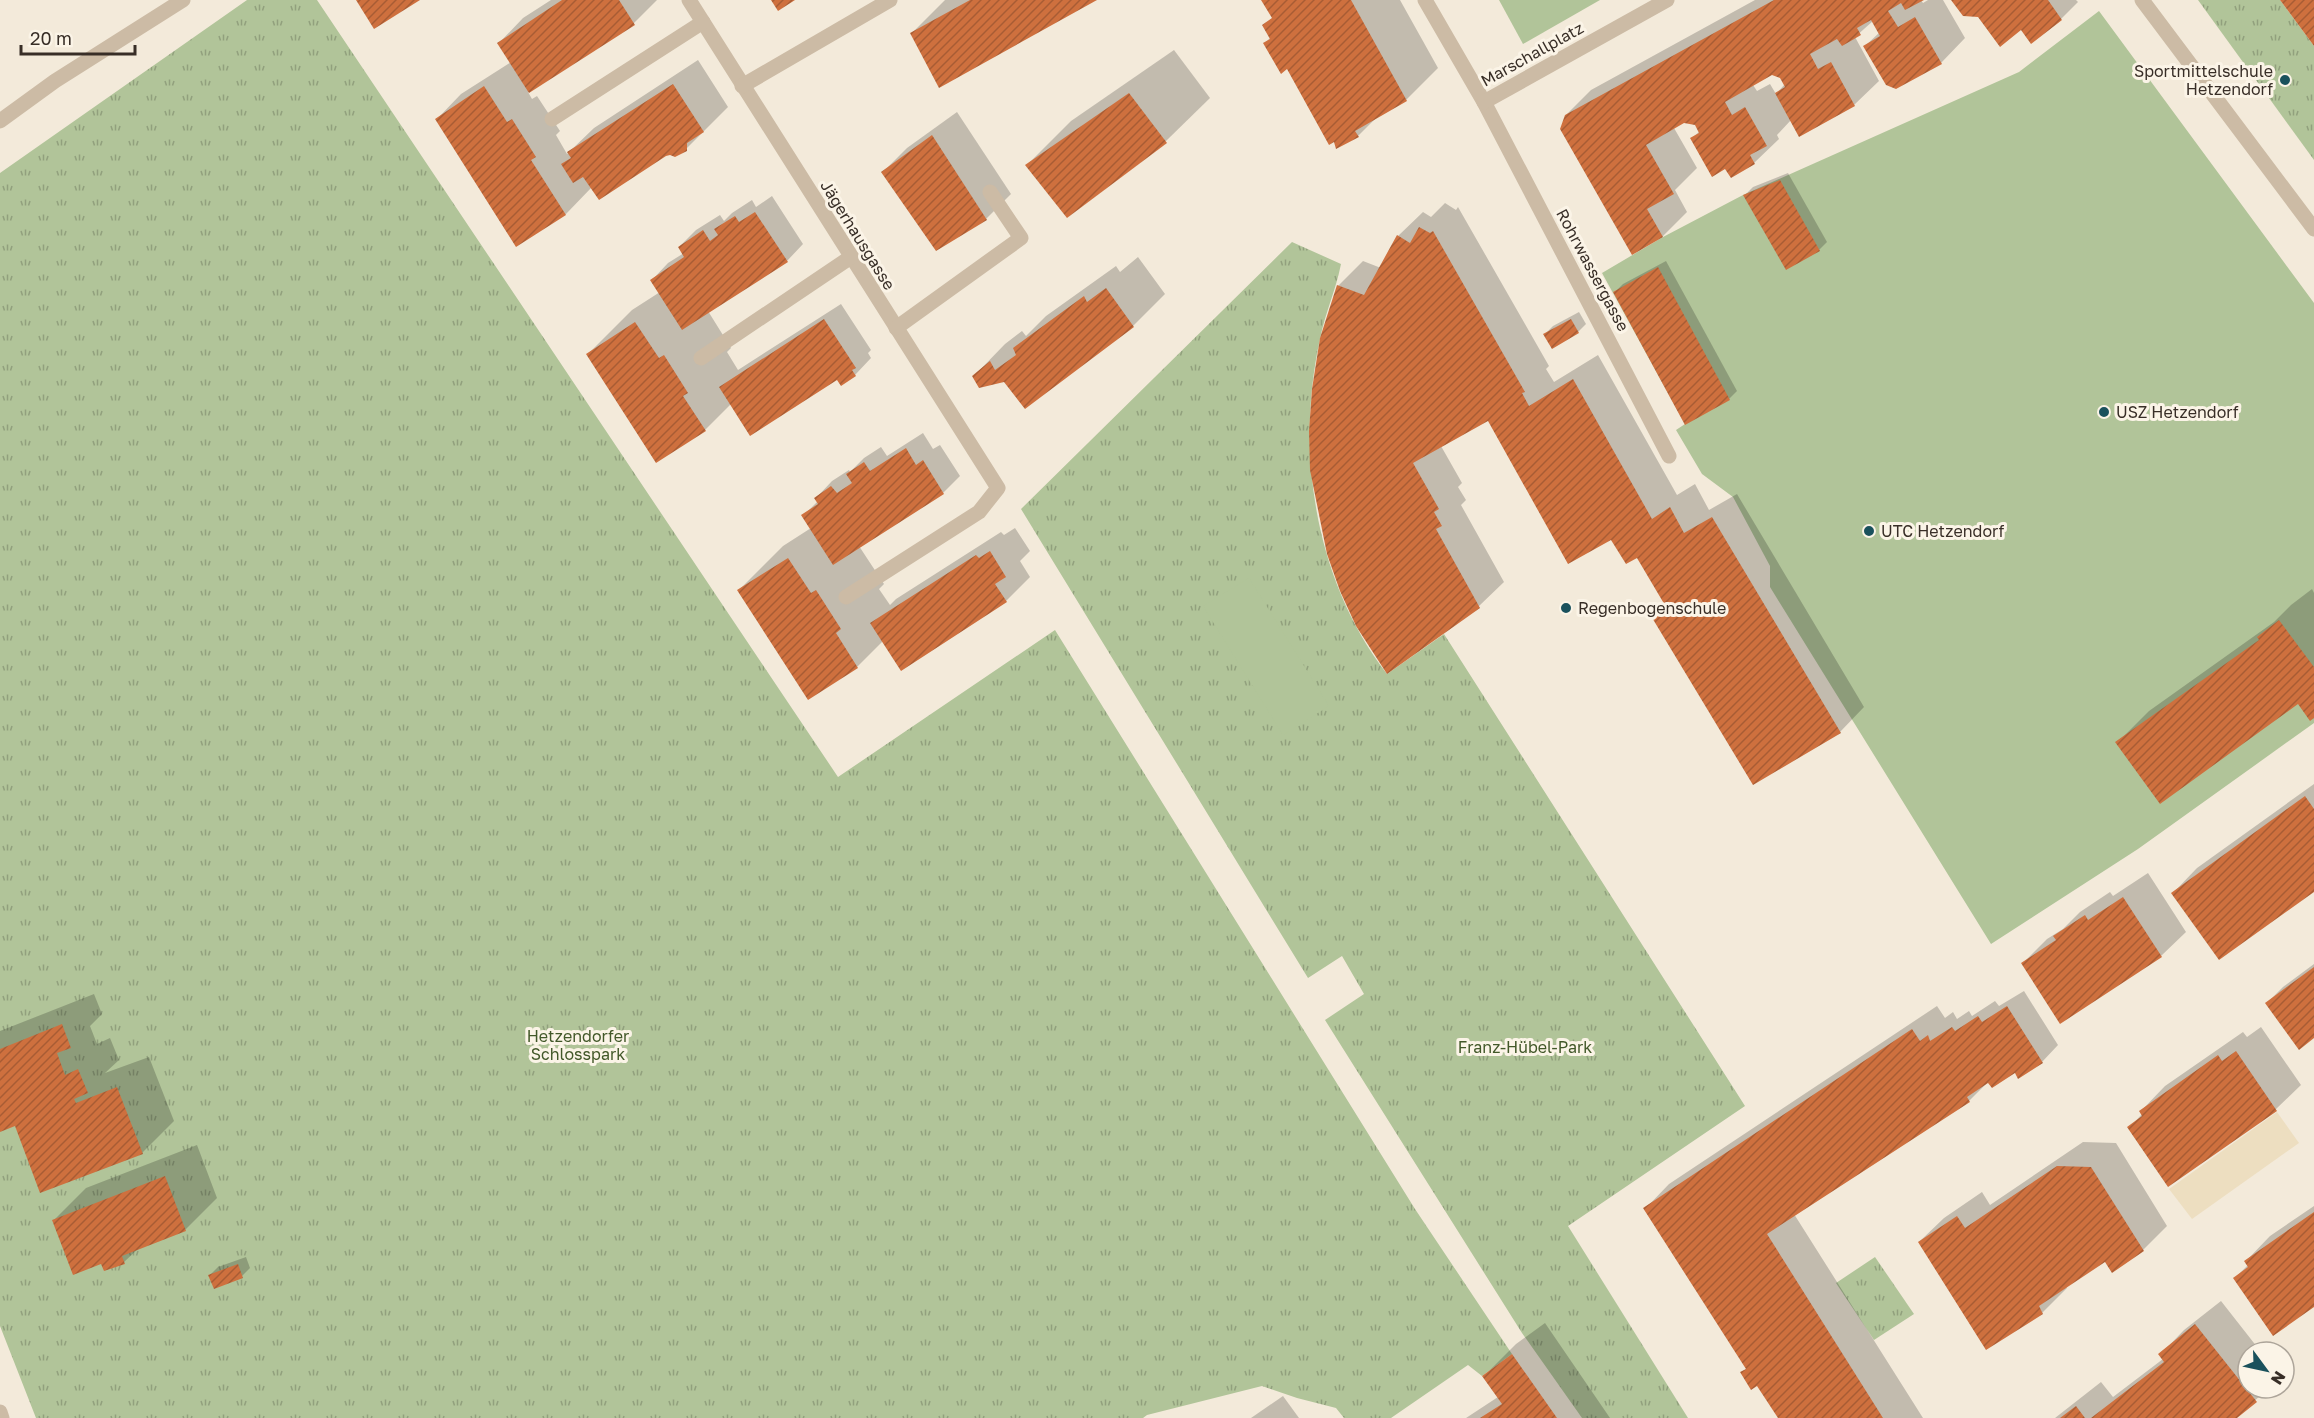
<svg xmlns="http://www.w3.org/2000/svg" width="2314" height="1418" viewBox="0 0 2314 1418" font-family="'Golos Text',sans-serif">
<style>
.grass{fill:url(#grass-tufts)}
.garden{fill:#b1c499}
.plaza{fill:#eddec0}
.shadow{fill:#0003;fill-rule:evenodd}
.building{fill:url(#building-hatch)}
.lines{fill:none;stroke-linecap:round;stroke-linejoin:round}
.minor{stroke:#ccbba5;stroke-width:15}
.poi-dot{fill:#1a515c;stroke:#fbf4e7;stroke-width:2}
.labels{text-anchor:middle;stroke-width:6;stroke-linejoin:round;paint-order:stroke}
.street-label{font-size:16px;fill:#382e27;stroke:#fbf4e7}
.poi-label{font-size:16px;fill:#382e27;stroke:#fbf4e7;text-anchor:start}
.park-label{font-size:16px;fill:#425829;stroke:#fbf4e7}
</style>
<defs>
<pattern id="grass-tufts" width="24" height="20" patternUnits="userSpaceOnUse" patternTransform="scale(1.5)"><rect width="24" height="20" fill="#b1c499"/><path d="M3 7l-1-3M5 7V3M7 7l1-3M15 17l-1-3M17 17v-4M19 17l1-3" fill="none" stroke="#91a07d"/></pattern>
<pattern id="building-hatch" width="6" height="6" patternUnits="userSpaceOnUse" patternTransform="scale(1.5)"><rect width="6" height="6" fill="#ce703e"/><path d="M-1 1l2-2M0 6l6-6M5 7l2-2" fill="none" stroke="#a85c34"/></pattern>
</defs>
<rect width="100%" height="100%" fill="#f3eada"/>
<!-- grass -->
<g class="grass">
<path d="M247,0H317L838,777L1055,630L1415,1209L1512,1354L1482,1376L1468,1365L1391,1418H1344L1336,1408L1297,1398L1262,1386L1147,1415L1143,1418H36L0,1326V173Z"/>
<path d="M2198,0H2280L2314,46V160Z"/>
<path d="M1292,242L1341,264C1336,290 1325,313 1320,339C1295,452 1315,581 1387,674L1444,634L1745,1106L1568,1226L1688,1418H1582L1522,1333L1325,1020L1364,994L1342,956L1308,978L1021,509Z"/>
<path d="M1875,1257L1914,1314L1874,1340L1836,1283Z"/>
</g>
<!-- garden -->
<g class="garden">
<path d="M1499,0H1600L1523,44Z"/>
<path d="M2099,11L2314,303V723L2138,849L1991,944L1770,587V566L1733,497L1702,474L1676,430L1685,424L1602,273L1663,237L1743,195L2019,72Z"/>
<path d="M1249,578L1329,706L1283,735L1203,606Z"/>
</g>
<!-- plaza -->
<path class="plaza" d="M2277,1112L2299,1143L2192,1219L2169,1189Z"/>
<!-- shadow -->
<g class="shadow">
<path d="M551,0H657L634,23L528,92L532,99L537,96L560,131L556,135L567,154L594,128L698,60L728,107L686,149L670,153L592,187L566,214L517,245L437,119L461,94L511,62L499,43L523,18Z"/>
<path d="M945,0H1094L912,33Z"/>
<path d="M1263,0H1400L1438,68L1406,100L1378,116L1358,136L1265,43L1271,37L1264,26L1273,17Z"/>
<path d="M1755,0H1921L1923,3L1928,0H1943L1965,38L1941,63L1865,46L1880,32L1873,21L1855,37L1879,81L1854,105L1791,120L1777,135L1779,139L1754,163L1726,167L1692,138L1700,131L1696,124L1684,122L1674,128L1697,168L1675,190L1687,212L1663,236L1633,253L1566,115L1591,90ZM1772,74L1781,77L1785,84L1776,94L1770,84L1757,91L1753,85Z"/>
<path d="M1953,0H2076L2078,2L2061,19L2031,42L2021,28L1979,15Z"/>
<path d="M1174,50L1210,98L1166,141L1067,216L1027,165L1071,121Z"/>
<path d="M957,112L1011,194L986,219L936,249L883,172L907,148Z"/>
<path d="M1788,173L1827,242L1819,250L1745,195L1753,187Z"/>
<path d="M772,196L803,244L787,261L708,311L731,348L727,352L738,370L841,304L871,350L868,353L871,358L855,375L731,404L705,430L588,354L632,310L660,292L652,280L668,263L684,253L679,247L696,230L720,215L724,221L732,213L752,200L756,207Z"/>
<path d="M1445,203L1456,210L1458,207L1549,366L1546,369L1554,382L1598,355L1677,495L1695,484L1709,510L1737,494L1864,707L1840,732L1653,616L1666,604L1638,556L1611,538L1489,419L1441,446L1462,483L1458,487L1466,500L1461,505L1504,582L1479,606L1387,672L1338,286L1363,261L1381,268L1398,236L1423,212L1431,217Z"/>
<path d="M1138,257L1165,294L1133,326L1026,407L1005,380L974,376L1005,344L1022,331L1026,336L1046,316L1116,266L1120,272Z"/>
<path d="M1666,261L1737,391L1729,399L1615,292L1623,284Z"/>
<path d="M1579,312L1586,324L1578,332L1545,334L1553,326Z"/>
<path d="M923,433L933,449L940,445L960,476L943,493L859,546L884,584L879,589L890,605L896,599L1001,532L1004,535L1015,528L1030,551L1020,561L1030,577L1006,601L883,641L857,667L808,698L739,590L783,546L811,528L803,516L818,501L816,498L832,481L849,470L850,472L864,458L881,447L887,456Z"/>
<path d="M2312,589L2314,593V715L2298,702L2117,743L2149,711L2274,622L2291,605Z"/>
<path d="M2314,784V890L2173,893L2197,868Z"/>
<path d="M2148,873L2186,932L2161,956L2022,964L2047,939L2063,929L2080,912L2110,892L2113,896Z"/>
<path d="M2314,964V1037L2267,1003L2283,987Z"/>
<path d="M2024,991L2058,1045L2042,1062L1989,1081L1969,1101L1794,1214L1923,1418H1779L1758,1384L1742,1373L1747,1368L1645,1209L1669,1184L1937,1006L1945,1018L1953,1012L1957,1019L1969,1011L1972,1016L1995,1001L1999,1006Z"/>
<path d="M94,994L102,1014L90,1026L97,1044L110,1038L119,1060L105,1073L149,1057L174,1121L142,1153L16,1124L0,1131V1031Z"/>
<path d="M2261,1027L2301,1085L2276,1109L2168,1185L2129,1128L2143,1113L2141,1111L2165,1086L2243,1032L2247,1037Z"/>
<path d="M2083,1142L2116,1143L2167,1226L2143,1250L2106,1260L2066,1286L2067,1288L2042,1313L1987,1348L1919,1242L1944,1218L1982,1192L1990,1205Z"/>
<path d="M197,1145L217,1198L185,1230L139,1248L124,1262H102L54,1220L86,1188Z"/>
<path d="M2314,1206V1306L2235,1278L2248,1265L2246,1261L2270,1236Z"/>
<path d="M246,1257L250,1268L242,1276L210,1275L218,1267Z"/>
<path d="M2221,1301L2261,1352H2248V1388H2269L2235,1418H2055L2101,1382L2113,1397L2163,1359L2160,1355L2184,1330Z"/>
<path d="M1545,1323L1610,1418H1466L1498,1397L1484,1376L1516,1344Z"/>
<path d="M1283,1396L1299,1418H1251Z"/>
</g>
<!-- building -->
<g class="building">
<path d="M356,0H420L374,29Z"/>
<path d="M562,0H619L635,25L529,93L497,43Z"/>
<path d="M771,0H795L778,11Z"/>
<path d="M970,0H1097L939,88L910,33Z"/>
<path d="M1261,0H1351L1407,101L1355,131L1359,137L1336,149L1334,142L1329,145L1287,69L1281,74L1263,43L1270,39L1262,25L1272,18Z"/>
<path d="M1774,0H1924L1905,10L1901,3L1888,11L1898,27L1915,17L1942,64L1896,89L1886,85L1863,46L1880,36L1871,20L1857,28L1861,35L1842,46L1837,39L1810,54L1818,69L1831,62L1855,106L1799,137L1775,93L1785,87L1780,78L1772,75L1725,102L1732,115L1745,107L1767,146L1750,155L1755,164L1731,178L1725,169L1712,177L1690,138L1699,133L1695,125L1684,123L1646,145L1674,194L1647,209L1663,237L1632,255L1560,129L1565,115Z"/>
<path d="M1951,0H2048L2062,20L2031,44L2021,30L2000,47L1978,17L1963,16Z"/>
<path d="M2280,0H2314V46Z"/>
<path d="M673,84L704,132L687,143V151L675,157L670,155L666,156L599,200L583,177L573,183L561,164L571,158L567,152Z"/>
<path d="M484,86L507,122L512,119L536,157L531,160L566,215L516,247L435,119Z"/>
<path d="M1129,93L1167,143L1067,218L1025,165Z"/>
<path d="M932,135L987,220L936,251L881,172Z"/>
<path d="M1780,180L1820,251L1786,270L1743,195Z"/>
<path d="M755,212L788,262L682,330L650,280L684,257L678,247L703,230L710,241L718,235L714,229L735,216L739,222Z"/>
<path d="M1419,227L1430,233L1433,231L1525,392L1522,393L1529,406L1573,379L1652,519L1670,507L1684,533L1712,517L1841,733L1753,785L1651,616L1666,607L1637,558L1626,564L1611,540L1568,564L1488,421L1413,463L1439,509L1434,512L1442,526L1436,529L1480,608L1387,674L1356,626L1340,591L1327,554L1310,470L1309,431L1312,389L1320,338L1337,285L1364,295L1397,235L1410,243Z"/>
<path d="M1658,267L1730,400L1685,425L1613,292Z"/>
<path d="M1106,288L1134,327L1025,409L1004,382L979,388L972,376L990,361L995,370L1016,355L1013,348L1084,296L1087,302Z"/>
<path d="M824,319L856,368L852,370L856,376L841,386L837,380L750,436L719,387Z"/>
<path d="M1571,319L1579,333L1552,349L1543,334Z"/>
<path d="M635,322L659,358L664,355L688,393L683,396L706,431L656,463L586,354Z"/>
<path d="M906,448L916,465L923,460L944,494L833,565L801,515L818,504L814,498L831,486L837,493L852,483L846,474L864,462L870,471Z"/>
<path d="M990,551L1006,577L995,584L1007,602L901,671L870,623L976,555L979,558Z"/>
<path d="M788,558L811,593L816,590L841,629L836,633L858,668L808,700L737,590Z"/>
<path d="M2279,620L2314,667V718L2310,721L2298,704L2160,804L2115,742L2259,640L2257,637Z"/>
<path d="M2305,796L2314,809V892L2219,960L2171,893Z"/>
<path d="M2123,897L2162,957L2060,1024L2021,963L2056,940L2053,936L2085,915L2088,920Z"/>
<path d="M2314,967V1038L2299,1050L2265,1003Z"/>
<path d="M2007,1006L2043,1063L2018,1079L2015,1073L1992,1088L1988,1083L1967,1097L1970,1102L1767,1234L1883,1418H1778L1757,1386L1751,1390L1740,1372L1746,1369L1643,1208L1912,1029L1920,1041L1928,1035L1930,1041L1952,1027L1955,1031L1978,1016L1982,1022Z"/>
<path d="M62,1024L71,1048L57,1053L65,1075L78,1069L88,1093L74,1099L76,1103L117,1087L143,1154L40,1193L15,1126L0,1132V1049Z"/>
<path d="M2236,1051L2277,1111L2168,1187L2127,1127L2142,1116L2139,1111L2218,1055L2222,1061Z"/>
<path d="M2057,1166L2091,1167L2144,1251L2112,1273L2105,1262L2039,1306L2043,1314L1986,1350L1918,1242L1957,1216L1965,1228Z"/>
<path d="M165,1176L186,1231L122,1256L125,1264L104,1271L101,1264L73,1275L52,1220Z"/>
<path d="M2314,1212V1307L2273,1336L2233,1278L2248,1267L2244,1261Z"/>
<path d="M238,1264L243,1278L214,1289L208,1275Z"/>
<path d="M2195,1324L2257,1402L2237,1418H2091L2164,1362L2158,1354Z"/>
<path d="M1512,1354L1557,1418H1480L1502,1404L1482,1376Z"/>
<path d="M2076,1406L2085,1418H2060Z"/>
</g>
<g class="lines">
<!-- minor -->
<g class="minor">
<path d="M689,0L998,488L979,512L846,597"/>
<path d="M1425,0L1484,102L1669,456"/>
<path d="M2142,0L2314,229"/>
<path d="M742,86L890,0"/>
<path d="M1484,102L1667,0"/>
<path d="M552,119L703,22"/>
<path d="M0,121L55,81L183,0"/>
<path d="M896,328L1021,238L990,192"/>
<path d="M701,358L851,257"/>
<path d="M0,1412L2,1418"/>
</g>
</g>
<!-- markers -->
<g class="poi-dot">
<circle cx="2285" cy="80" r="6"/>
<circle cx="2104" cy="412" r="6"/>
<circle cx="1869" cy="531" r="6"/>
<circle cx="1566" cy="608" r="6"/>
</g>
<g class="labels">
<!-- street labels -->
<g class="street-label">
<text transform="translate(1532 54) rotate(-29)" y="6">Marschallplatz</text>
<text transform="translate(858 235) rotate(58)" y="6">Jägerhausgasse</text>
<text transform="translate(1593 270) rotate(62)" y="6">Rohrwassergasse</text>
</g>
<!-- poi labels -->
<g class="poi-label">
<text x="2273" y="77" text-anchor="end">Sportmittelschule<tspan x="2273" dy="18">Hetzendorf</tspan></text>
<text x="2116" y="418">USZ Hetzendorf</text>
<text x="1881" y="537">UTC Hetzendorf</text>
<text x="1578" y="614">Regenbogenschule</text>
</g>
<!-- park labels -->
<g class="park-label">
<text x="578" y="1042">Hetzendorfer<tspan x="578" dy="18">Schlosspark</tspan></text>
<text x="1525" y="1053">Franz-Hübel-Park</text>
</g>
</g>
<!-- north arrow -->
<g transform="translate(2266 1370) rotate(123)"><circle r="28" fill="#fbf4e7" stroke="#ada59a" stroke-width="1.5"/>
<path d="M0-4.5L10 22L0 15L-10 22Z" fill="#1a515c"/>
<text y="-9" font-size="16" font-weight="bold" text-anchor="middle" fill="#382e27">N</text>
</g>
<!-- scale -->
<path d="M21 45v9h114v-9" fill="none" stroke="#382e27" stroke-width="3"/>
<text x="30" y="45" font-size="18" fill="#382e27" stroke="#fbf4e7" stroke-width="4.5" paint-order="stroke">20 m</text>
</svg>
